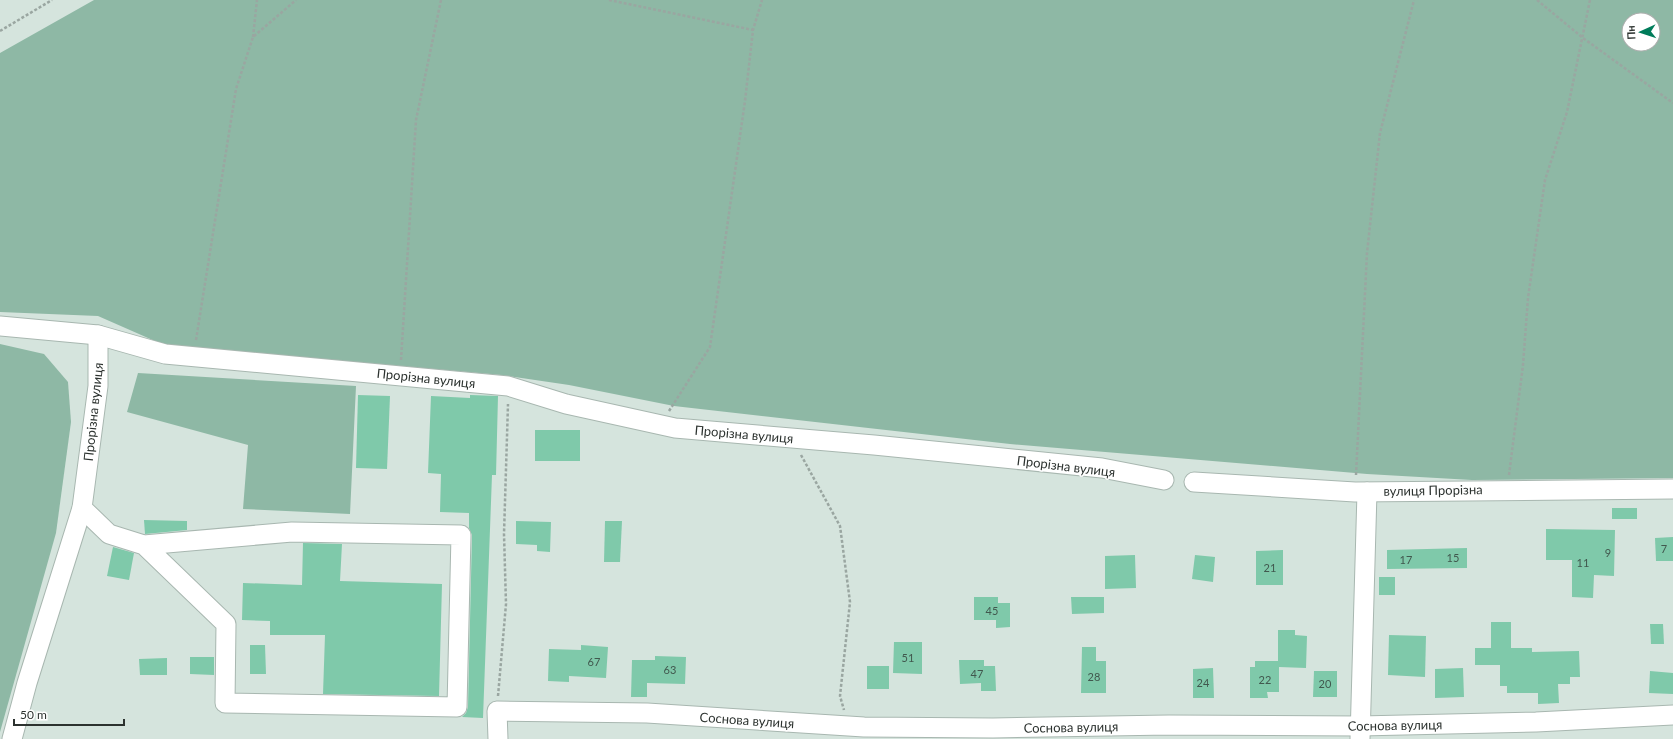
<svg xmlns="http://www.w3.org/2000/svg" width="1673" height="739" viewBox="0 0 1673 739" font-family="Lato,sans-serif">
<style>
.green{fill:#8eb8a5;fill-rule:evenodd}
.building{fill:#7fc9aa}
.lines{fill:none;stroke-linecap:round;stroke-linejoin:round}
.minor-casing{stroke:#a8b7b0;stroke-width:21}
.path{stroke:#9aa6a1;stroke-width:2.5;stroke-dasharray:3 2;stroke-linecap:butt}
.minor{stroke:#fff;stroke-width:19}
.labels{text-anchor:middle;stroke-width:3;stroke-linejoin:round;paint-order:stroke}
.number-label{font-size:11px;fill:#41584e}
.street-label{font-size:13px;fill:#2c322f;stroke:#fff}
</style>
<rect width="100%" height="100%" fill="#d5e4dd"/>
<!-- green -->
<g class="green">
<path d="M94,0H1673V478L1472,480L1367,474L1010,444L674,406L569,385L501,375L164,345L98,316L0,312V53ZM1629,20H1653V44H1629Z"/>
<path d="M0,344L44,354L68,382L71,422L56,533L0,732Z"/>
<path d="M138,373L356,386L350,514L243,509L248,445L127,412Z"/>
</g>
<!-- building -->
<g class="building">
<path d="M358,395L390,396L387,469L356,468Z"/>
<path d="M470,395L498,396L496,475H492L483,718L462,717L466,713L468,707L472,535L469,528V513L440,512L441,474L428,473L431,396L470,398Z"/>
<rect x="535" y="430" width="45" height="31"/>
<rect x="1612" y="508" width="25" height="11"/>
<path d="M144,520L187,521V530L145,534Z"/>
<path d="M516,521L551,522L550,552L537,551V545L516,544Z"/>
<path d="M605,521H622L620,562H604Z"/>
<path d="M1546,529L1615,530L1614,576L1594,575L1593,598L1572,597V560H1546Z"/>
<path d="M1673,537V561H1656L1655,538Z"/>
<path d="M303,543L342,544L340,581L442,584L439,696L323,694L325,635H270V621L242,620L243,583L302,585Z"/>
<path d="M113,547L134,553L129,580L107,576Z"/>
<path d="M1467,548V568L1387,569V550Z"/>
<path d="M1283,550V585H1256V551Z"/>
<path d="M1135,555L1136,588L1105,589V556Z"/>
<path d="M1195,555L1215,557L1213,582L1192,579Z"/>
<rect x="1379" y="577" width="16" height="18"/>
<path d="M974,597H998V603H1010V627L996,628V620H974Z"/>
<path d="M1071,597H1104V613L1072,614Z"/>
<path d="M1491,622H1511V648H1532V652L1579,651L1580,677H1570V684H1558L1559,703L1538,704V693H1507V686H1500V665H1475V648H1491Z"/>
<path d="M1650,624H1663L1664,644H1651Z"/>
<path d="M1278,630H1295V635L1307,636L1306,668L1279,667V692H1267L1268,698H1250V667H1255V661H1278Z"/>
<path d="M1389,635L1426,636L1425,677L1388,675Z"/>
<path d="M894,642H922V674L893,673Z"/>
<path d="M250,645H265L266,674H250Z"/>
<path d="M581,645L608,647L606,678L569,676V682L548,681L549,649L581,650Z"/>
<path d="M1082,647H1096V661H1106V693H1081Z"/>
<path d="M655,656L686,657L685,684L647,683V697H631L632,660H655Z"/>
<path d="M190,657H214V675L190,674Z"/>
<path d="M167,658V675H140L139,659Z"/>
<path d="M959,660H984V666H995L996,691H981V683L960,684Z"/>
<rect x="867" y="666" width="22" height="23"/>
<path d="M1213,668L1214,698H1193V669Z"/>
<path d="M1463,668L1464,697L1435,698V669Z"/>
<path d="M1314,671H1337V697H1313Z"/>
<path d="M1650,671L1673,673V694L1649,693Z"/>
</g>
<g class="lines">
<!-- minor casing -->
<g class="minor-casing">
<g id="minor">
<path d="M0,326L98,335L165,354L508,386L566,404L675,428L874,445L1102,468L1164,480"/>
<path d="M1194,482L1355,492L1673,489"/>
<path d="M82,508L109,534L144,545L292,532L461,535L457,707L225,703L226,624L144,545"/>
<path d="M12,739L27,683L82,508L98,386V335"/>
<path d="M498,739L497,711L647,713L864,727L993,728L1169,725L1360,726L1536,722L1673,715"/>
<path d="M1360,739L1367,492"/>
</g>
</g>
<!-- path -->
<g class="path">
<path d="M609,0L753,30"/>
<path d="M1537,0L1583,38L1673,103"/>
<path d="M0,31L52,0"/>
<path d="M253,37L257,0"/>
<path d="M196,340L236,89L253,37L296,0"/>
<path d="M401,360L416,120L441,0"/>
<path d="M669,411L710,347L745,101L753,30L762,0"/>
<path d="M801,455L840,526L850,602L840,696L844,710"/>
<path d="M1356,475L1367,253L1380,133L1414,0"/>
<path d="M1509,475L1523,365L1528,298L1545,180L1567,112L1590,0"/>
<path d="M498,696L506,604L504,534L508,404"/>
</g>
<!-- minor -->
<use href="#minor" class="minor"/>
</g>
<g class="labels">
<!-- number labels -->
<g class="number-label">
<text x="1664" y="553">7</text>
<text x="1608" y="557">9</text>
<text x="1453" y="562">15</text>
<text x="1406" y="564">17</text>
<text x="1583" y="567">11</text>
<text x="1270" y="572">21</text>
<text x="992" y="615">45</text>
<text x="908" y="662">51</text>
<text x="594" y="666">67</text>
<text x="670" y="674">63</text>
<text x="977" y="678">47</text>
<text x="1094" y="681">28</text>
<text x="1265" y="684">22</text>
<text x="1203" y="687">24</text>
<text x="1325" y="688">20</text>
</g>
<!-- street labels -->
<g class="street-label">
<text transform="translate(426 378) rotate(6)" y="5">Прорізна вулиця</text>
<text transform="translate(93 412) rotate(-84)" y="5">Прорізна вулиця</text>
<text transform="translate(744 434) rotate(5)" y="5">Прорізна вулиця</text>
<text transform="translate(1066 466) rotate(7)" y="5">Прорізна вулиця</text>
<text transform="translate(1433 490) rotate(-1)" y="5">вулиця Прорізна</text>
<text transform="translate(747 720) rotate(4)" y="5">Соснова вулиця</text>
<text transform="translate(1395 725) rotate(-1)" y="5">Соснова вулиця</text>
<text transform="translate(1071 727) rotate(-1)" y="5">Соснова вулиця</text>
</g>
</g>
<!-- north arrow -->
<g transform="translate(1641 32) rotate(267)"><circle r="19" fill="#ffffff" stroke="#abadac"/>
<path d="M0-3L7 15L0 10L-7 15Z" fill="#007c5a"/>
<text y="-6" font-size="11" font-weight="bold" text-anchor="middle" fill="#2c322f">Пн</text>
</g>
<!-- scale -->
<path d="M14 719v6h110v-6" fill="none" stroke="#2c322f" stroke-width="2"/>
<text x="20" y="719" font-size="12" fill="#2c322f" stroke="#ffffff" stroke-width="3" paint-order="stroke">50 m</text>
</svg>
